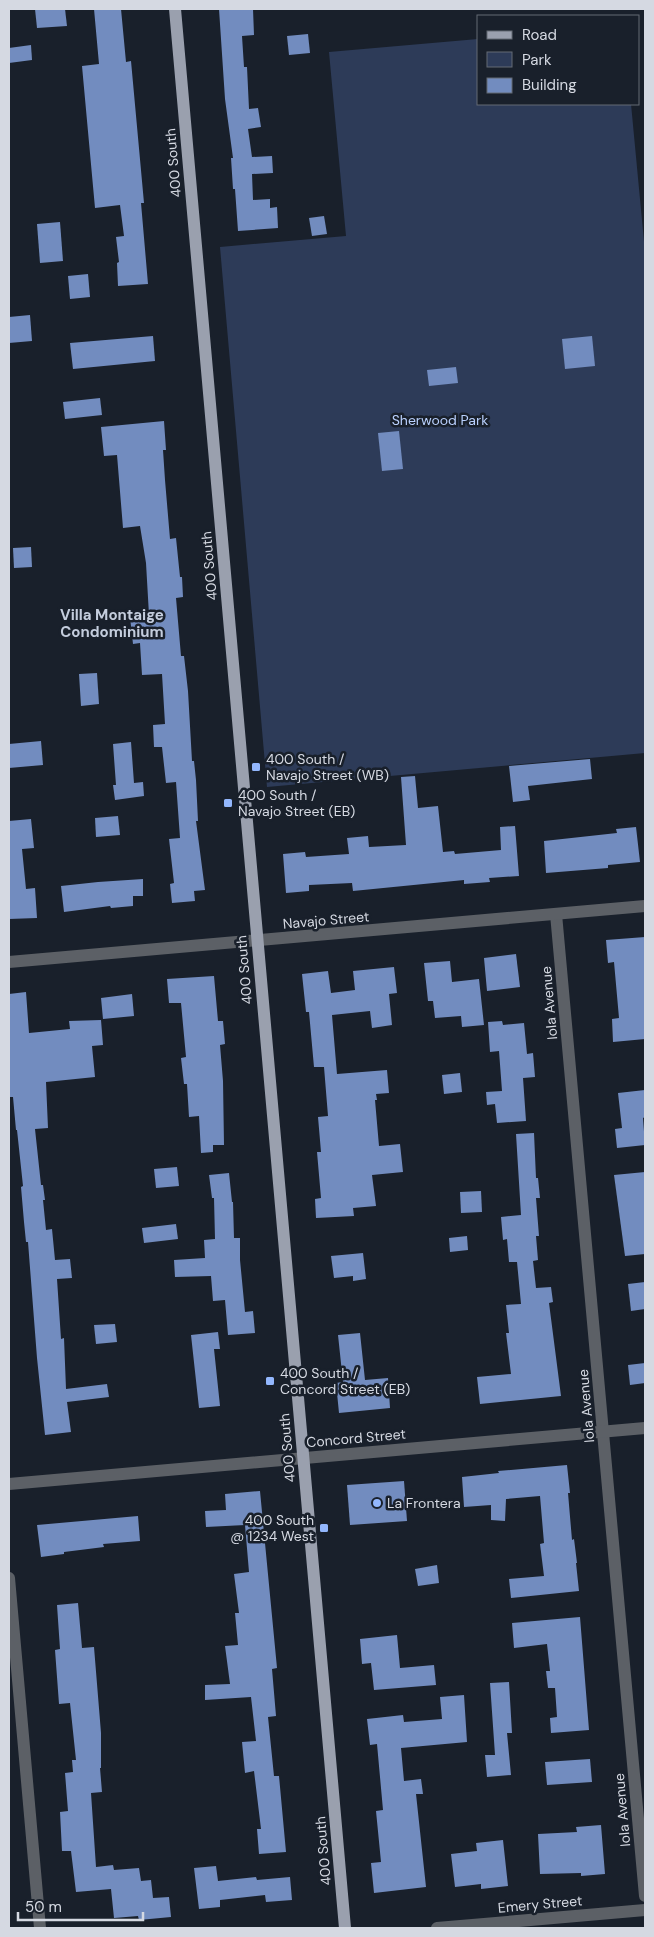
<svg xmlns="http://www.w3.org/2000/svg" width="654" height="1937" viewBox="0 0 654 1937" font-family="'DM Sans',sans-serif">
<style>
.green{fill:#2d3b58}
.building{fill:#728cbf}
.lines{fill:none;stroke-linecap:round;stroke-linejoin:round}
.minor{stroke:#5c6066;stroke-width:12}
.major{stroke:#9aa0ae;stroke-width:12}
.poi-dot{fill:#93b7fd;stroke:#19202b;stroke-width:2}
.labels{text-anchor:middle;stroke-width:5;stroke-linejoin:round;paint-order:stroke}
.street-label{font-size:14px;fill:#d5d9e2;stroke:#19202b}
.park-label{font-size:14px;fill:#b9d0fd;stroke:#19202b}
.poi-label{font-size:14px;fill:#d5d9e2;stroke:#19202b;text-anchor:start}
.neighbourhood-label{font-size:15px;font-weight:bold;fill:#c4cddd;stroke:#19202b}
</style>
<rect width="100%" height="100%" fill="#19202b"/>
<!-- green -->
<path class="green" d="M478,39V104H631L645,252V753L267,787L220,247L346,236L329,52Z"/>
<!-- building -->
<g class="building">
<path d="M35,9H65L67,26L37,28Z"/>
<path d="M94,9H121L126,62L131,61L144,203H141L148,284L118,286L117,263L119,262L116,237L124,236L120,205L95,208L82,66L99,64Z"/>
<path d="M219,9H253L254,35L242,36L244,67H247L249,109L258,108L261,127L248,129L252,157L272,156L273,173L252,174L253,200L270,199V208L277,207L278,228L238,231L235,189H233L231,158H233L225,99Z"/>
<path d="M308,34L310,53L289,55L287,36Z"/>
<path d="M31,45L32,60L9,63V48Z"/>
<path d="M324,216L327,234L312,236L309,218Z"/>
<path d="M60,222L63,261L40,263L37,224Z"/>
<path d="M88,274L90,297L70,299L68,276Z"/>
<path d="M30,315L32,341L9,343V317Z"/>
<path d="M153,336L155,361L73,369L70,343Z"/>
<path d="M592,336L595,366L565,369L562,339Z"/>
<path d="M456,367L458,383L429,386L427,370Z"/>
<path d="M100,398L102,415L65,419L63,402Z"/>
<path d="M164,421L166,450H163L165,480L170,539L176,538L180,577H182L183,597L176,598L181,656H184L188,691L192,761H194L196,780L198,821H196L205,890L194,891L195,901L172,903L170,884L174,883L169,839L180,838L176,782L166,783L162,747H154L153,725L165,724L162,674L142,675L140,643L133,644L130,617L149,615L146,563L140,526L123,528L117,455L104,456L101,427Z"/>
<path d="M399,431L403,469L382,471L378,433Z"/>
<path d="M31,547L32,567L14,568L13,548Z"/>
<path d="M97,673L99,704L81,706L79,674Z"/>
<path d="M41,741L43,765L9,768V744Z"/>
<path d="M131,742L134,783L143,782L144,796L115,800L113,785H116L113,744Z"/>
<path d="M590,759L592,779L528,786L530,800L513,802L509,766Z"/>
<path d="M415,776L418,808L438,806L443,852L454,851L455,854L501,850L500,827L515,826L519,876L489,878L490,882L464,884V880L353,891L352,883L309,885V891L286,893L283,854L305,852L306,857L349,854L347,838L368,836L369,847L406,845L401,777Z"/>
<path d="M118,816L120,835L96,837L95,818Z"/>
<path d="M31,819L34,848L22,849L26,889L35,888L37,918L9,919V821Z"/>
<path d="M636,827L640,862L608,865V868L546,873L544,841L617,833L616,829Z"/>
<path d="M143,879V896H133V906L111,908L110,906L64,912L61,886L98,882Z"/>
<path d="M645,937V1039L613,1042L612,1019L619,1018L614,962L608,963L606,940Z"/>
<path d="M516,954L520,987L487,991L484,958Z"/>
<path d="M450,961L452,982L479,979L484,1025L462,1027L461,1016L435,1018L433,1001H428L424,963Z"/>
<path d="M394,967L397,993L389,994L392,1025L372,1028L370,1011L332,1015L337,1074L387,1070L389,1093L376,1094L377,1100H375L379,1146L400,1144L403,1172L372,1175L376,1206L353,1208L354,1216L316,1218L315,1199L321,1198L317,1152H321L318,1117L328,1116L324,1067H314L309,1012H306L302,974L328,971L331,993L355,990L353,971Z"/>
<path d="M214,976L218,1021H223L225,1044L220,1045L223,1081L224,1145H213V1152L201,1153L199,1116L189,1117L187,1084H184L181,1058L186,1057L181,1003H169L167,979Z"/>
<path d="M26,992L29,1033L70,1029L69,1021L101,1020L103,1045L92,1046L95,1077L46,1082L48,1128L35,1129L41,1185H43L45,1200H43L46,1230L52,1229L55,1260L70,1259L72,1278L57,1279L61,1339L64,1338L66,1389L107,1384L109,1397L67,1402L71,1432L45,1435L37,1358L28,1242H26L24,1222L21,1187L23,1186L17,1130H16L13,1097H9V994Z"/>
<path d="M132,994L134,1016L103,1019L101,998Z"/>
<path d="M502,1021L503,1025L524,1023L527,1054L533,1053L535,1077L523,1078L526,1121L497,1123L495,1104L487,1105L486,1092L502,1091L499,1051L490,1052L488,1022Z"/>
<path d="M460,1073L462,1092L444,1094L442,1075Z"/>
<path d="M645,1090V1117L643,1118L645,1145L617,1148L615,1129L622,1128L618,1093Z"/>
<path d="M534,1133L536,1178H538L540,1198H536L539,1236H536L538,1260L533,1261L536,1288L551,1287L553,1302L549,1303L561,1396L480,1404L477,1377L511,1374L506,1333H509L506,1305L521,1304L517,1262H509L507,1239L503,1240L501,1217L521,1215L516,1134Z"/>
<path d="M177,1167L179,1186L156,1188L154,1169Z"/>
<path d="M645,1172V1254L625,1256L614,1175Z"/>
<path d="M229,1173L232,1202H233L234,1238H240V1260L245,1312L253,1311L255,1333L228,1335L225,1300L213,1301L211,1276L175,1277L174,1260L205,1258L204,1240L215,1239L214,1198H212L209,1175Z"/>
<path d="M481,1191L482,1212L461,1213L460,1192Z"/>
<path d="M176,1224L178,1239L144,1243L142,1228Z"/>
<path d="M467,1236L468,1250L450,1252L449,1238Z"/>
<path d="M363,1253L366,1279L353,1281V1276L334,1278L331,1256Z"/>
<path d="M645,1282V1309L631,1311L628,1284Z"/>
<path d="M115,1324L117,1342L96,1344L94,1325Z"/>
<path d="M218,1332L220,1349H214L220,1406L199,1408L191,1335Z"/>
<path d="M360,1333L365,1380L388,1378L390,1408L339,1413L336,1383L343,1382L338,1335Z"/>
<path d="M645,1363V1383L630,1385L628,1365Z"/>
<path d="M567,1465L570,1493H568L572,1540L574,1539L577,1563H576L579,1591L511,1598L509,1579L544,1576L540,1544L544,1543L540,1496L506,1499L505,1521L491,1520V1505L464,1507L462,1477L499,1473L498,1471Z"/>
<path d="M404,1481L407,1521L350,1525L347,1485Z"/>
<path d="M260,1491L277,1668L272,1669L276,1716L268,1717L274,1776H279L286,1852L259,1854L257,1829H261L254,1771L245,1773L242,1742L256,1741L251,1697L205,1700V1685L230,1684L225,1646L238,1645L235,1613H239L234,1574L249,1572L245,1525L206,1527L205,1511L226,1510L225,1494Z"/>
<path d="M138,1516L140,1541L103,1544L104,1547L64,1552V1554L41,1557L37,1525Z"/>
<path d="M437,1565L439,1583L418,1586L415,1569Z"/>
<path d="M78,1603L82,1648L94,1647L101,1733V1768H100L102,1792L91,1793L96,1867L113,1865L114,1870L139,1868L141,1881L151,1880L153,1898L169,1897L171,1917L139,1920L138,1916L114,1918L111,1889L76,1892L71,1851H62L60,1812L68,1811L65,1773L73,1772L72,1760H76L70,1703L59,1704L55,1650L60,1649L57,1605Z"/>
<path d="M580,1617L589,1730L551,1733L550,1718L557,1717L555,1688H548L546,1671H550L547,1644L514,1648L512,1623Z"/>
<path d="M397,1635L400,1668L434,1665L436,1685L374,1690L371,1663L362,1664L360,1639Z"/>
<path d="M509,1682L512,1733H507L511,1775L487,1777L485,1755H495L490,1683Z"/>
<path d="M464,1695L467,1742L401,1748L404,1781L421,1779L423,1794H416L426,1887L374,1893L371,1863L381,1862L376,1811L383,1810L377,1744L370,1745L367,1719L403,1715L404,1722L442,1719L440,1697Z"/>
<path d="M590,1759L592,1782L547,1785L545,1762Z"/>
<path d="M601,1825L605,1874L581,1876V1873L540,1874L538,1834L577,1832L576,1827Z"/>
<path d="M503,1840L508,1886L481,1889V1884L455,1887L451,1854L477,1851L476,1843Z"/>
<path d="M216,1866L218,1881L256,1877L257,1880L290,1877L292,1900L266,1902L265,1895L220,1900V1907L199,1909L194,1868Z"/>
</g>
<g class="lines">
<!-- minor -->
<g class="minor">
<path d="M556,914L645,1896"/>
<path d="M9,962L645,906"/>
<path d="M9,1484L645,1428"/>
<path d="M9,1578L40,1928"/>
<path d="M437,1928L645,1910"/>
</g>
<!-- major -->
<path class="major" d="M175,9L345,1928"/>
</g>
<!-- markers -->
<g class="poi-dot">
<rect x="251" y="762" width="10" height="10" rx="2.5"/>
<rect x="223" y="798" width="10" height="10" rx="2.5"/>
<rect x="265" y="1376" width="10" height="10" rx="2.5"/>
<circle cx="377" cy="1503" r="5"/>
<rect x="319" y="1523" width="10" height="10" rx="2.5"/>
</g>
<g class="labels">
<!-- street labels -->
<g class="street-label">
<text transform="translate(173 163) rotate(-95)" y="5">400 South</text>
<text transform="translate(209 566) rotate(-95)" y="5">400 South</text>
<text transform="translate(326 920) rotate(-5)" y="5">Navajo Street</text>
<text transform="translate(244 970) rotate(-95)" y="5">400 South</text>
<text transform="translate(549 1003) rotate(-95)" y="5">Iola Avenue</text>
<text transform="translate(586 1406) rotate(-95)" y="5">Iola Avenue</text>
<text transform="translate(356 1438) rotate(-5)" y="5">Concord Street</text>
<text transform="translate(287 1448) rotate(-95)" y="5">400 South</text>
<text transform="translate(622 1810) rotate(-95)" y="5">Iola Avenue</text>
<text transform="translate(323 1851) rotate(-95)" y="5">400 South</text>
<text transform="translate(540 1904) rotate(-5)" y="5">Emery Street</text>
</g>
<!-- park labels -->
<g class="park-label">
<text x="440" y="425">Sherwood Park</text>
</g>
<!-- poi labels -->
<g class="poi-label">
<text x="266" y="764">400 South /<tspan x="266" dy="16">Navajo Street (WB)</tspan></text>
<text x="238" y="800">400 South /<tspan x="238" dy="16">Navajo Street (EB)</tspan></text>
<text x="280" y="1378">400 South /<tspan x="280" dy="16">Concord Street (EB)</tspan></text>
<text x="387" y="1508">La Frontera</text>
<text x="314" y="1525" text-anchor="end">400 South<tspan x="314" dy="16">@ 1234 West</tspan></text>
</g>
<!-- neighbourhood labels -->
<g class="neighbourhood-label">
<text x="112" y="620">Villa Montaige<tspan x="112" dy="17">Condominium</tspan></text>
</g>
</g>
<!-- border -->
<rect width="654" height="1937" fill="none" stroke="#d5d9e2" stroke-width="20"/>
<!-- legend -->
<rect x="477" y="15" width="162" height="90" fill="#19202b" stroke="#646a74"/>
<rect x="487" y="31" width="25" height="8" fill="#9aa0ae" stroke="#646a74"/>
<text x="522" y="40" font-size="15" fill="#d5d9e2">Road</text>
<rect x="487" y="52" width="25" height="15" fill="#2d3b58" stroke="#646a74"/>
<text x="522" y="65" font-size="15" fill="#d5d9e2">Park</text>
<rect x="487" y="78" width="25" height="15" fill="#728cbf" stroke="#646a74"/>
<text x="522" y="90" font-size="15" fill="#d5d9e2">Building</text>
<!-- scale -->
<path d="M18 1912v8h125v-8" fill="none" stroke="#d5d9e2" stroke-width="2.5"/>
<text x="25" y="1912" font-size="15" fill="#d5d9e2" stroke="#19202b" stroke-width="4" paint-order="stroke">50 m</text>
</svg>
